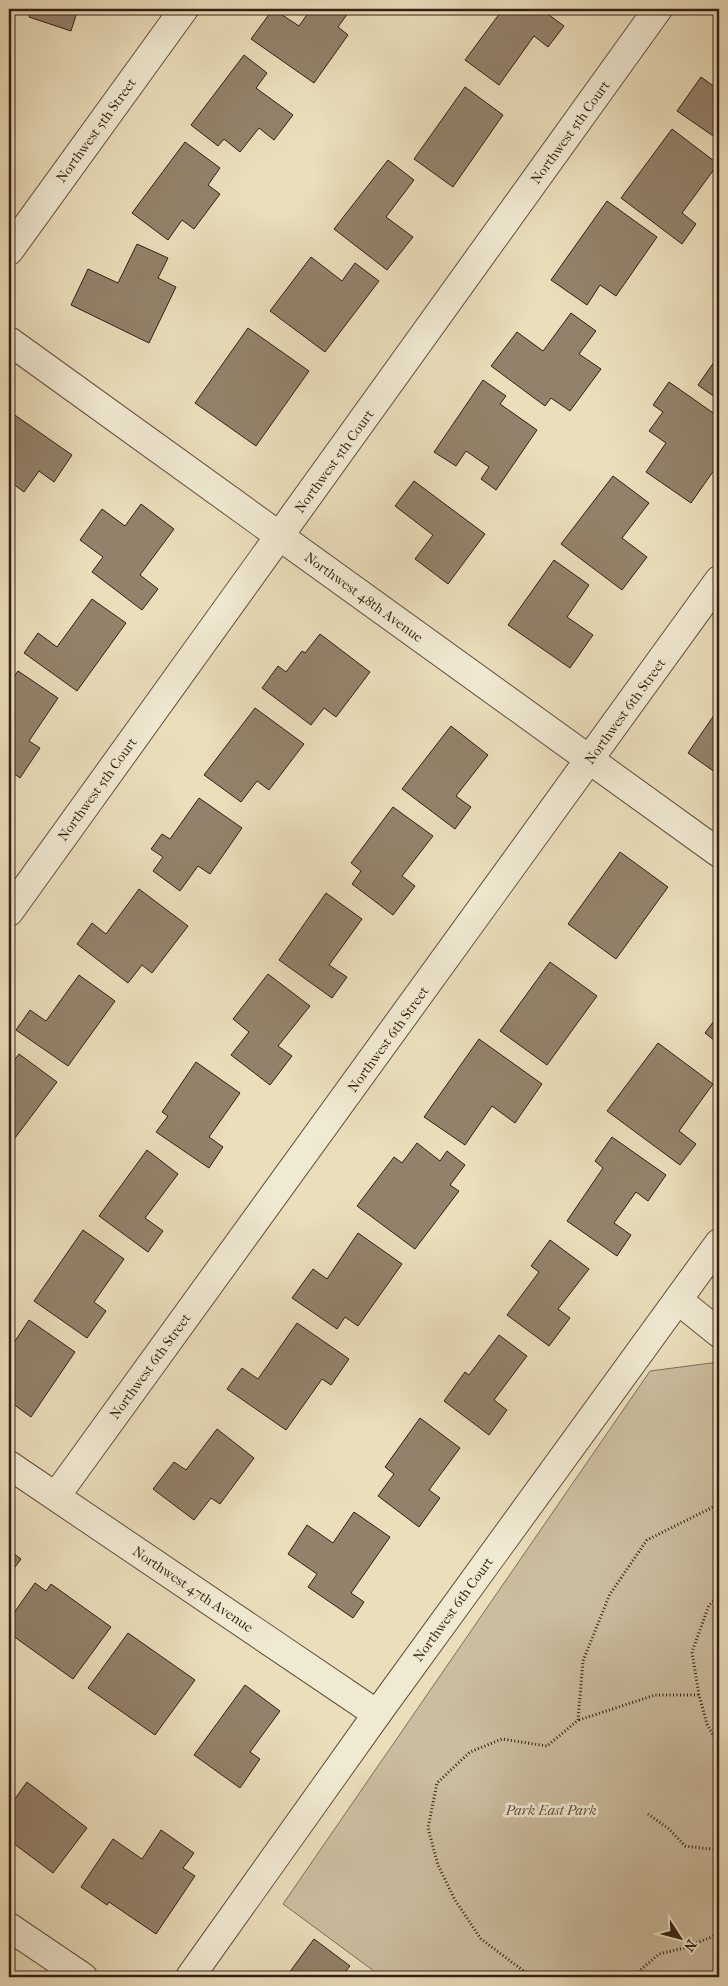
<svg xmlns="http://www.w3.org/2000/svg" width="728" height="1986" viewBox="0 0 728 1986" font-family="'IM FELL French Canon',serif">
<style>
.green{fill:#cbbd9f;stroke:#806e5a}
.building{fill:#93826b;stroke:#341e14}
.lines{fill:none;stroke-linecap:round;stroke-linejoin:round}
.street-casing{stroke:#624e3e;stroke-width:30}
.path{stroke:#341e14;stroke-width:3;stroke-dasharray:1 2.5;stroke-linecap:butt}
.street{stroke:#f1ead3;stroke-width:28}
.labels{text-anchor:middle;stroke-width:5;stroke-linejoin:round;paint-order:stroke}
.street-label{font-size:14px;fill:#341e14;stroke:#f1ead3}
.park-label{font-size:14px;font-style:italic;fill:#614e3e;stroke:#f1ead3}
</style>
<rect width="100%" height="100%" fill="#eadebb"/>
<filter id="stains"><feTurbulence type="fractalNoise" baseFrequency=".004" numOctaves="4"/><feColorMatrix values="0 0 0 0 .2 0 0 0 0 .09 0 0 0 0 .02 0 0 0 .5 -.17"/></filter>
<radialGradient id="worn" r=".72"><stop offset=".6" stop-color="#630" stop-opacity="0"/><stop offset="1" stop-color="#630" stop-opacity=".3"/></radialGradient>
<!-- green -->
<path class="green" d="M719,1362V1977H382L283,1904L650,1371Z"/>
<!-- building -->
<g class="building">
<path d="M32,9H78L71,31L29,17Z"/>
<path d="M273,9L299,26L311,9H351L338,27L348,35L314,83L251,39Z"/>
<path d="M503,9H541L564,26L548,47L534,36L499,85L465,60Z"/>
<path d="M244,55L267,73L256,88L293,115L274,140L259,128L240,152L224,139L218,146L191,125Z"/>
<path d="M701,77L719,90V140L677,111Z"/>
<path d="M465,87L503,115L453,187L414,159Z"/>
<path d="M672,129L718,164L682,213L696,224L682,244L621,198Z"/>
<path d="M185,142L220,168L208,185L220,194L194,229L182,220L168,240L132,213Z"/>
<path d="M388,160L414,180L386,217L413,237L387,270L334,229Z"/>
<path d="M607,201L657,237L616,296L600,285L587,305L551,280Z"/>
<path d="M137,244L168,258L158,278L176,287L149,343L71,305L88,269L118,283Z"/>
<path d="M311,257L342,281L355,263L379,281L325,352L270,311Z"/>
<path d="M571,313L596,331L579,354L601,369L570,411L551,398L545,406L491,366L517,332L543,351Z"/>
<path d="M248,328L309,371L256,446L195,403Z"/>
<path d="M719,355V400L698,385Z"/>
<path d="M483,380L506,396L500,404L537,430L496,490L481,479L489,467L466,451L456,466L434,452Z"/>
<path d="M669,382L719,417V463L691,503L646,472L666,443L649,431L663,412L653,405Z"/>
<path d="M9,411L72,455L54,482L39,471L24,492L9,481Z"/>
<path d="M613,476L649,503L622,538L647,557L622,590L561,544Z"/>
<path d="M414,481L485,534L448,584L415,559L433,535L395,506Z"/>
<path d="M141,504L174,529L140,575L158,589L142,610L92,572L103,557L80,540L102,509L125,526Z"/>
<path d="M554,560L589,585L567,617L593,635L570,668L508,625Z"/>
<path d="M92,599L126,623L77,691L24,653L38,633L57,647Z"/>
<path d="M320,634L370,672L336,717L324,708L311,725L262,688L278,666L286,672L302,651L305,653Z"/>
<path d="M18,671L58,698L29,741L40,748L20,778L9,770V684Z"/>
<path d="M255,708L304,744L269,790L257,781L241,802L204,775Z"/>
<path d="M719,708V775L688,753Z"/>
<path d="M451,726L488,755L456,796L471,807L455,829L402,789Z"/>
<path d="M199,798L242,828L210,874L198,866L180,891L153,871L163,857L151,849L162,834L170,839Z"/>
<path d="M393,807L433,836L402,876L415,886L393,915L352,884L361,871L351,863Z"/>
<path d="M620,852L668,887L616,959L568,924Z"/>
<path d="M139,889L188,926L152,973L142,965L128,983L77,944L92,923L106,934Z"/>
<path d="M326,893L362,919L329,965L347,977L332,998L279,960Z"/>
<path d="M550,962L597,996L547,1065L500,1031Z"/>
<path d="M268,974L310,1006L278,1046L292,1056L270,1085L231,1055L249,1032L233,1019Z"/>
<path d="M79,975L115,1001L68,1066L16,1030L30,1010L46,1021Z"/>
<path d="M719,1014V1044L705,1033Z"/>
<path d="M479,1039L542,1084L515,1123L492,1106L465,1145L424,1117Z"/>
<path d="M658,1043L713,1084L679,1131L696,1144L680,1165L607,1111Z"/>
<path d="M19,1054L57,1082L9,1146V1067Z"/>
<path d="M196,1062L240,1093L209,1137L223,1147L209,1168L156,1132L168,1116L162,1112Z"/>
<path d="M612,1137L666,1175L648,1201L636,1192L614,1223L631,1235L617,1256L567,1221L603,1168L595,1161Z"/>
<path d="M417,1143L440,1161L447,1151L465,1165L450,1185L459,1191L415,1249L357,1206L394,1157L402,1163Z"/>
<path d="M147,1150L178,1174L145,1218L163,1231L148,1252L99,1216Z"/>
<path d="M83,1230L124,1259L94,1302L106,1311L87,1338L34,1301Z"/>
<path d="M358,1233L402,1264L358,1326L345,1317L337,1329L292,1298L313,1269L327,1279Z"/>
<path d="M550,1240L589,1269L558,1309L570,1318L549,1346L507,1315L539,1272L531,1266Z"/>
<path d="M29,1320L75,1352L31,1417L9,1401V1350Z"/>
<path d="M297,1323L349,1359L331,1385L322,1379L286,1430L227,1389L242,1368L258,1379Z"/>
<path d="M499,1335L527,1356L494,1400L507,1410L489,1435L444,1401L465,1372L469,1375Z"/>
<path d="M420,1418L460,1448L429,1490L440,1498L419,1527L378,1496L394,1474L385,1467Z"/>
<path d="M217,1429L254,1458L220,1504L211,1498L194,1520L153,1489L174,1462L186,1470Z"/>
<path d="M354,1512L390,1537L351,1593L364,1602L353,1618L308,1587L317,1574L288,1554L307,1525L333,1543Z"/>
<path d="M9,1550L21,1559L9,1575Z"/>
<path d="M35,1583L46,1591L51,1584L111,1627L73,1679L9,1633V1620Z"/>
<path d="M128,1633L195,1680L155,1735L88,1688Z"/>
<path d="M245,1685L280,1711L250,1752L260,1759L240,1788L194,1755Z"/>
<path d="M27,1782L87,1828L53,1873L9,1840V1807Z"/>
<path d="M161,1830L194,1853L183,1868L195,1876L156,1934L109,1902L107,1905L81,1887L113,1839L142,1859Z"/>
<path d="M314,1939L350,1966L341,1977H286Z"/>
</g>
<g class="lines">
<!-- street casing -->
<g class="street-casing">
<g id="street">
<path d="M9,251L184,9"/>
<path d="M9,341L719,853"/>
<path d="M9,912L658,9"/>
<path d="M678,1300L719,1333"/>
<path d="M9,1465L377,1714"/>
<path d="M56,1496L719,580"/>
<path d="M9,1927L83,1977"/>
<path d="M190,1977L377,1714L719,1243"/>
</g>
</g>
<!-- path -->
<g class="path">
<path d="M719,1597L709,1605L692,1652L699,1695L707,1724L719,1746"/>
<path d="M579,1720L655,1695H699"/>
<path d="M648,1814L669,1829L685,1846L719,1850"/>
<path d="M543,1977L525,1972L481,1939L455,1900L438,1865L428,1828L437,1783L470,1752L502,1739L547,1746L578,1720L583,1661L610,1594L647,1540L719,1504"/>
<path d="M629,1977L638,1972L659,1954L684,1948L719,1934"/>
</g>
<!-- street -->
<use href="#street" class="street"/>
</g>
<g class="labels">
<!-- street labels -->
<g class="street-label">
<text transform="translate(96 130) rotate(-54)" y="5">Northwest 5th Street</text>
<text transform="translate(570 132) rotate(-54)" y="5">Northwest 5th Court</text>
<text transform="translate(334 461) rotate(-54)" y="5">Northwest 5th Court</text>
<text transform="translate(364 597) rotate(36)" y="5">Northwest 48th Avenue</text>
<text transform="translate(625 711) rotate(-54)" y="5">Northwest 6th Street</text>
<text transform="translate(97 789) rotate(-54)" y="5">Northwest 5th Court</text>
<text transform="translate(388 1039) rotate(-54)" y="5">Northwest 6th Street</text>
<text transform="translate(150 1366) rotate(-54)" y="5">Northwest 6th Street</text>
<text transform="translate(193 1589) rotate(34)" y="5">Northwest 47th Avenue</text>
<text transform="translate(453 1609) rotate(-54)" y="5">Northwest 6th Court</text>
</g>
<!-- park labels -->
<g class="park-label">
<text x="551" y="1815">Park East Park</text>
</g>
</g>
<!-- margin -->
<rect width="728" height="1986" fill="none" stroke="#eadebb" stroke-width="30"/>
<rect x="10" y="10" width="708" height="1966" fill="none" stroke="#341e14" stroke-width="2.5"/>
<rect x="15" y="15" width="698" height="1956" fill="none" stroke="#341e14"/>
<!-- north arrow -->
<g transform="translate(680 1938) rotate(126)" stroke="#f1ead3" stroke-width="4" paint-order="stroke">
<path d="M0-4L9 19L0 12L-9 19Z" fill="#341e14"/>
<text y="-8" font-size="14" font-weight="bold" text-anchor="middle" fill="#341e14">N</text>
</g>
<rect width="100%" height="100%" filter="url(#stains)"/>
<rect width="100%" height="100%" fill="url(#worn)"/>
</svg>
